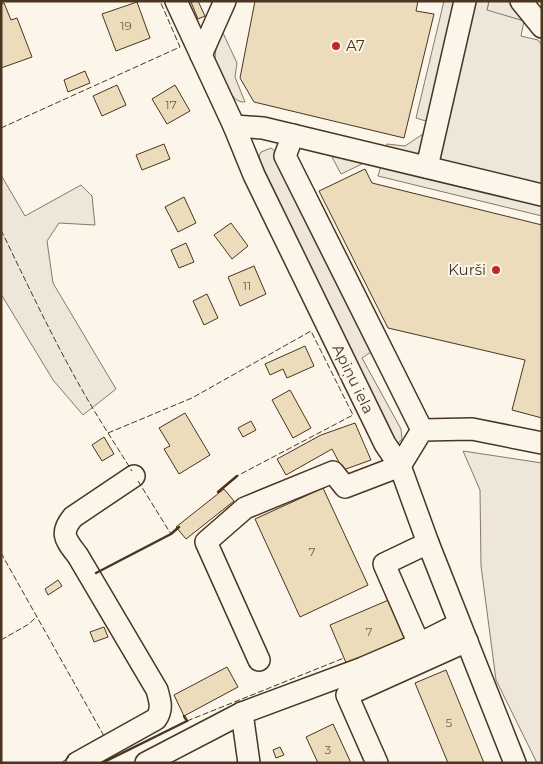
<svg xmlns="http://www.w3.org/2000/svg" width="543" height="764" viewBox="0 0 543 764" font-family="Montserrat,sans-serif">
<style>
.green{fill:#ede6d9;stroke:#887966}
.parking{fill:#ede7d9;stroke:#887966}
.building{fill:#ecdcbc;stroke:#4a3520}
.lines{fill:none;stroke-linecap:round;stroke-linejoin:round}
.minor-casing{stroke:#4a3520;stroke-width:24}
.minor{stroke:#fbf6e9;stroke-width:21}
.fence{stroke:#4a3520;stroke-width:1;stroke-dasharray:6 2.5;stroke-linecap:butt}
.wall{stroke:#4a3520;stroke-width:2.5}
.poi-dot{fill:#c62828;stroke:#fbf6e9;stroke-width:2}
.labels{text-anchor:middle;stroke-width:4;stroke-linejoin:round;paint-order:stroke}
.number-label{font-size:12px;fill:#725f47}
.poi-label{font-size:15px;fill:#4a3520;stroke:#fbf6e9;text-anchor:start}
.street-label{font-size:15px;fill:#4a3520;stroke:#fbf6e9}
</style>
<rect width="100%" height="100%" fill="#fbf6e9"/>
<!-- green -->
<g class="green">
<path d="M489,1H509L524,21L491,12L487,10Z"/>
<path d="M223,33L237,63L235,77L245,102C242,102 240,102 237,100C230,96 215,67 215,58C215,50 218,42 220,34Z"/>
<path d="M271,148L276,152L371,352L362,358L401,429L402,439L397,444L335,321L262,165L259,156L261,152Z"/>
<path d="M338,154L364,163L341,174L332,157Z"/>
<path d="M1,175L25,216L81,185L92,196L95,225L59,223L47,241L53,283L116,389L83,415L53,380L1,294Z"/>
<path d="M463,451L542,463V763H537L496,680L481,566L480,490Z"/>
</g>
<!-- parking -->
<path class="parking" d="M444,1H489L487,10L524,21L521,36L538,40L542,45V216L378,176L387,144L405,146L426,132L429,122L416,118Z"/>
<!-- building -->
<g class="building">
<path d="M198,1L205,16L198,19L191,2Z"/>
<path d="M255,1H418L416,11L434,14L404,138L254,102L240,78Z"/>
<path d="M137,2L150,38L116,51L102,14Z"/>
<path d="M4,3L11,20L17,18L32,57L1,68V4Z"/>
<path d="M85,71L90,83L68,92L64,80Z"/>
<path d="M117,85L126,105L102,116L93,96Z"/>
<path d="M175,85L190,111L167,124L152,99Z"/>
<path d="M164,144L170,159L142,170L136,155Z"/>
<path d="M365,169L372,183L542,225V418L512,410L525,360L388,328L319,191Z"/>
<path d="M184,197L196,223L178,232L165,207Z"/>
<path d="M231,223L248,246L232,259L214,235Z"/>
<path d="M186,243L194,262L179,268L171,250Z"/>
<path d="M254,266L266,294L240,306L228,277Z"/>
<path d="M207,294L218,318L204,325L193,301Z"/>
<path d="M305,346L314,366L287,378L283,369L270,375L265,364Z"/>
<path d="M290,390L311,428L293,438L272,400Z"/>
<path d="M185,413L210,455L179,474L164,449L170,446L159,428Z"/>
<path d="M251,421L256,430L243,437L238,428Z"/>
<path d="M355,423L371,460L343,470L332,449L286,475L277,459L321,435Z"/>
<path d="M104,437L114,454L102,461L92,445Z"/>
<path d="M323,488L368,585L300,617L255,519Z"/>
<path d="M224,489L234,501L186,539L176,527Z"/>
<path d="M58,580L62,586L48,595L45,589Z"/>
<path d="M391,599L409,638L347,665L330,625Z"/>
<path d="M104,627L108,637L94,642L90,632Z"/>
<path d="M227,667L238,687L184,716L174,695Z"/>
<path d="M446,670L484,763H448L415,683Z"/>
<path d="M333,724L351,763H318L306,737Z"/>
<path d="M280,747L284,755L276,758L273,750Z"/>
</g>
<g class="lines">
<!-- minor casing -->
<g class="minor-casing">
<g id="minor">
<path d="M176,1L234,126L254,175L385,444L400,466L428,543L515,763"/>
<path d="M521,1L542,27"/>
<path d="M201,55L225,1"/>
<path d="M234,126L263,128L542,195"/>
<path d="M293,135L285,156L422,430"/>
<path d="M427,167L465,1"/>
<path d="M419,644L384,564L428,543"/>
<path d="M259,660L206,542L245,508L333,472L345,487L400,466L422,430L472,429L542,443"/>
<path d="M242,713L249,763"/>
<path d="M77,763L156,719C163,709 160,701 157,690L78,556C66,540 59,534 73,517L134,476"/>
<path d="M146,763L242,713L363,668L419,644L459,624"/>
<path d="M377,763L347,695L467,641"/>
</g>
</g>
<!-- minor -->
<use href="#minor" class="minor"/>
<!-- fence -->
<g class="fence">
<path d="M1,128L180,47L160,1"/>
<path d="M1,230C35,300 66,367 108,433L192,398L311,331L353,415L237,476L218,492"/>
<path d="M108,433L132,471"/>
<path d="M138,481L171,534L179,527"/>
<path d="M1,553L104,736L101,737"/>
<path d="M1,640L29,624L37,616"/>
<path d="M187,721L344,658"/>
<path d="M61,763L69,757"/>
</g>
<!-- wall -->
<g class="wall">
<path d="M218,492L237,476"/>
<path d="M96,573L171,534L179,527"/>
<path d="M102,763L187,721L184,716"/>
</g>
</g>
<!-- markers -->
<g class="poi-dot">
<circle cx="336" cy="46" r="5"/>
<circle cx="496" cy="270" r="5"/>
</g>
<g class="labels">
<!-- number labels -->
<g class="number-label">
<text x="126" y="30">19</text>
<text x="171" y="109">17</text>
<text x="247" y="290">11</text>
<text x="312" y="556">7</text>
<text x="369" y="636">7</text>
<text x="449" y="727">5</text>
<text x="328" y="754">3</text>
</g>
<!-- poi labels -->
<g class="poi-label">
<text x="346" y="51">A7</text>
<text x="486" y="275" text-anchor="end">Kurši</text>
</g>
<!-- street labels -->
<g class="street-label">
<text transform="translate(353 379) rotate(64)" y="5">Apiņu iela</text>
</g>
</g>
<!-- border -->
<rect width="543" height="764" fill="none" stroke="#4a3520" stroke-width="5"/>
</svg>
